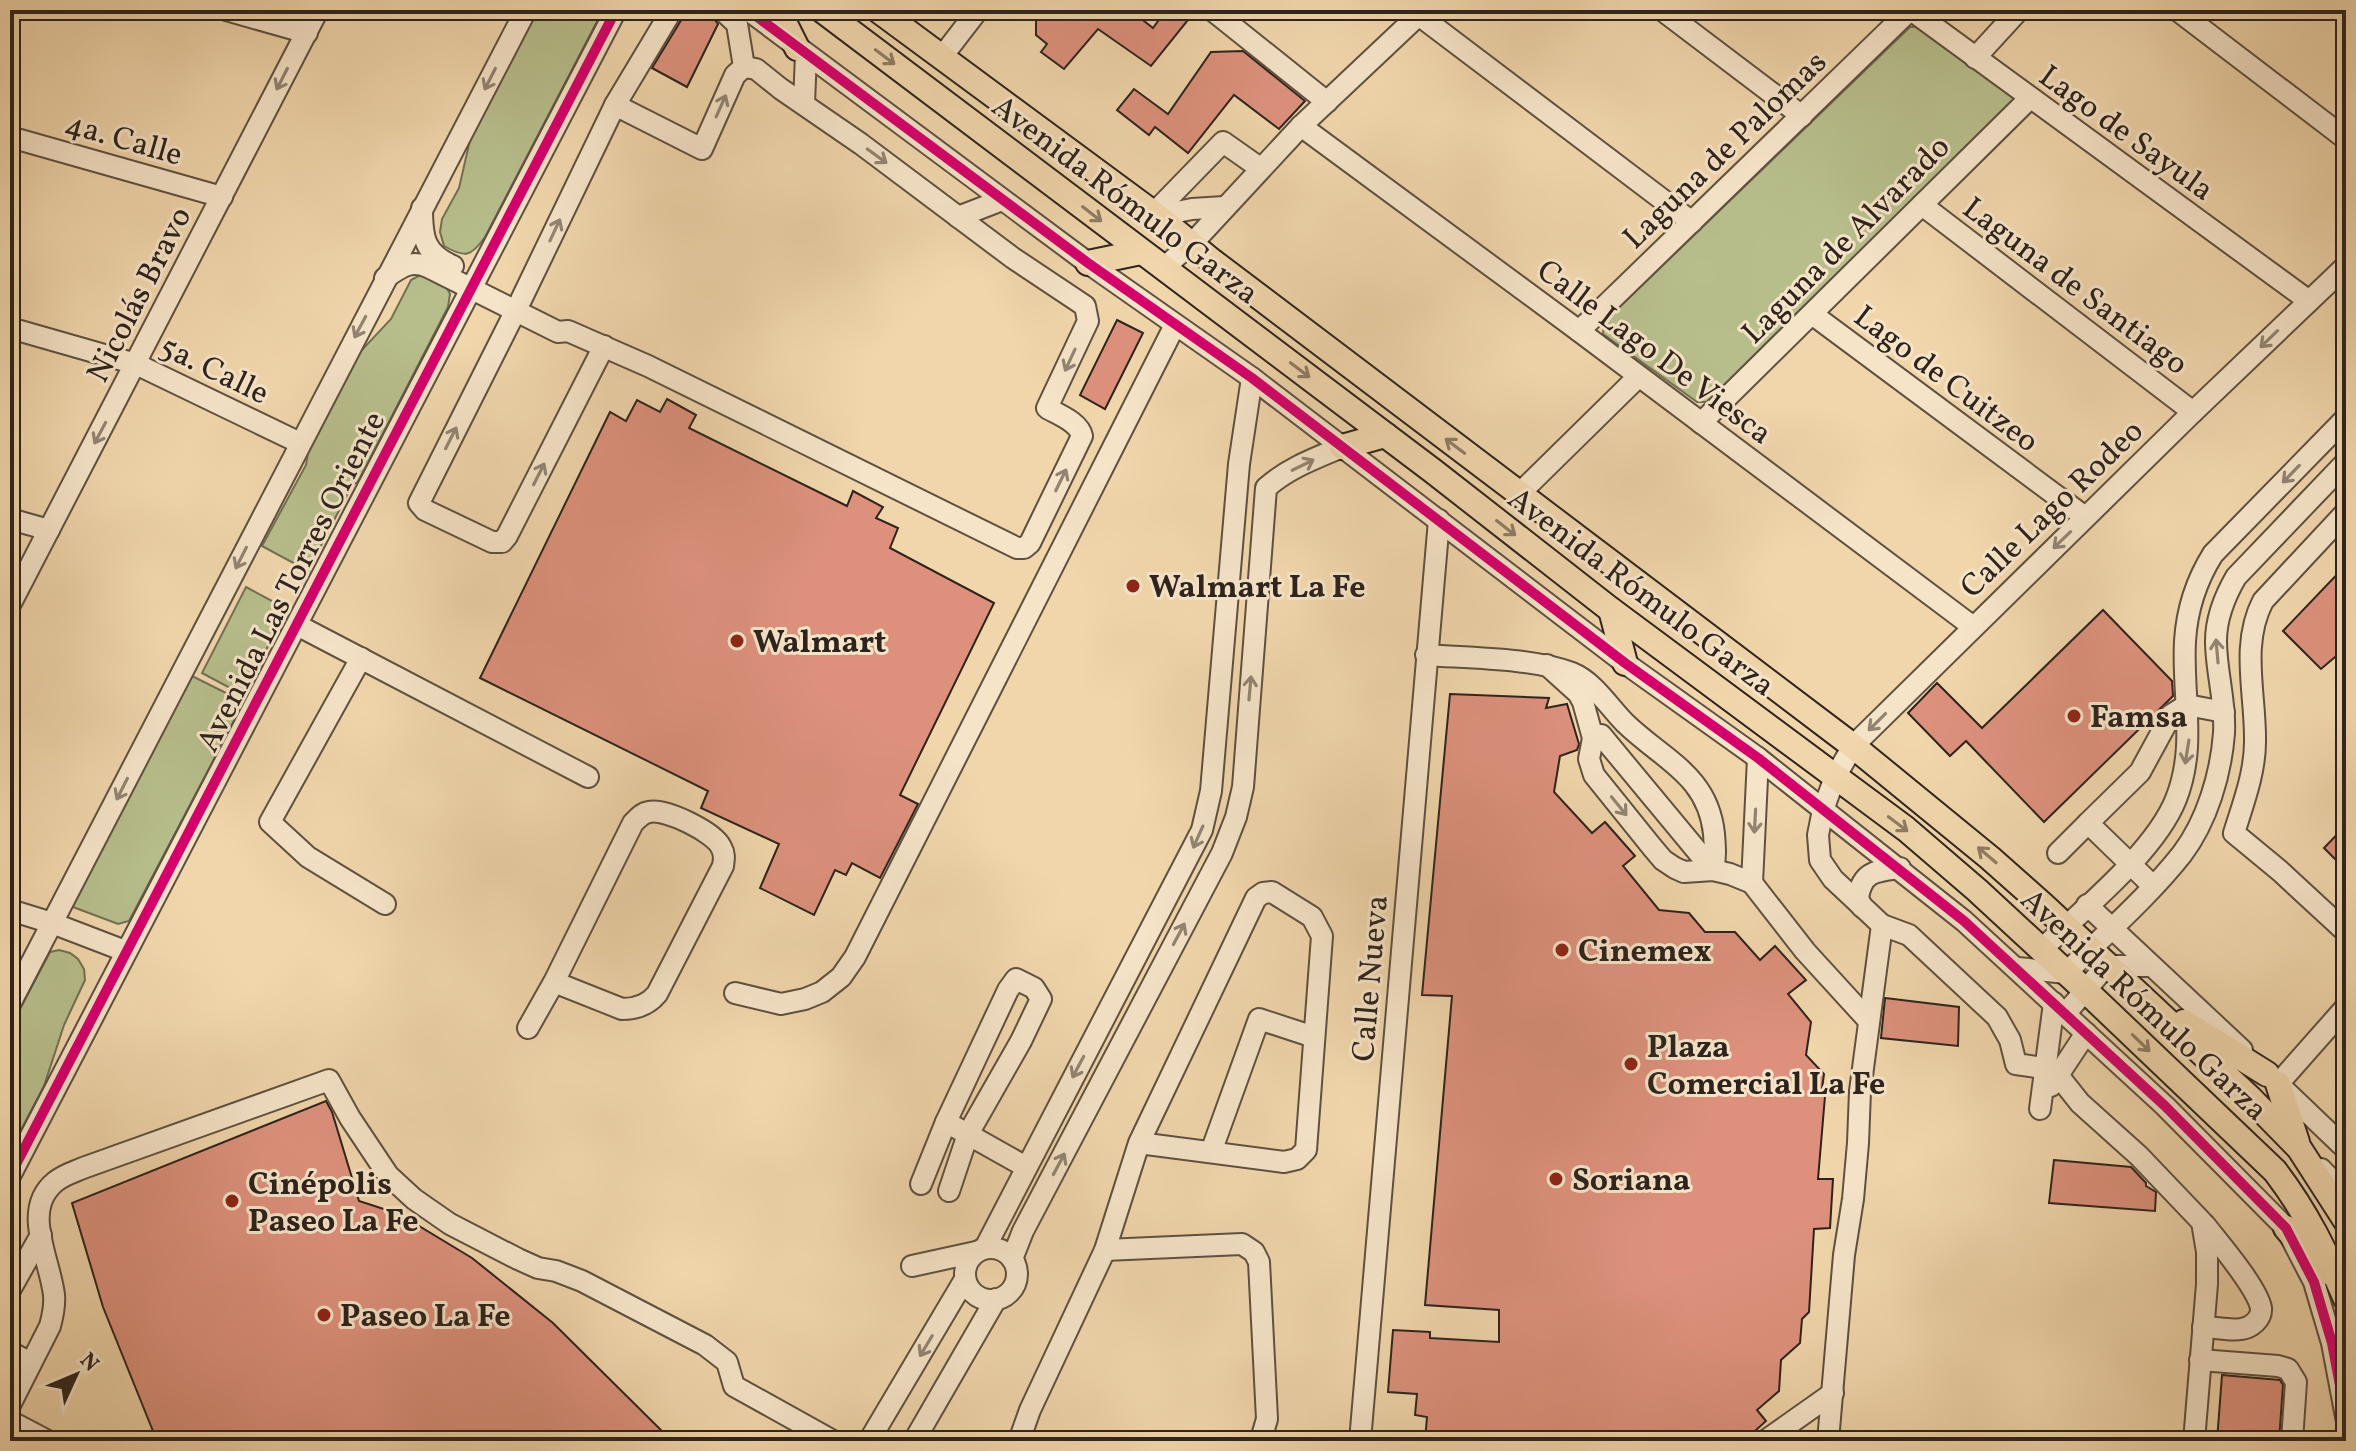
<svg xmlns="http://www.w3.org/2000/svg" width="2356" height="1451" viewBox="0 0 2356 1451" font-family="Vollkorn,serif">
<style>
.green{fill:#b7be8c;stroke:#727054;stroke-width:2}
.building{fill:#dd917d;stroke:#2d231c;stroke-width:2}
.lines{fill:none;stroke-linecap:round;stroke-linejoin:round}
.minor-casing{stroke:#5e5040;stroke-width:24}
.major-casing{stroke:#2d231c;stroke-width:28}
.minor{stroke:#f6e4c9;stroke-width:20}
.major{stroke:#f1d6ac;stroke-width:24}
.cycleway-casing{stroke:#f6e4c9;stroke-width:15}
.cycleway{stroke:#d6006c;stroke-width:10}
.oneway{stroke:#8f7c64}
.oneway2{stroke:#928472}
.poi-dot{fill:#8f2418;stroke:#f6e4c9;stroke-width:3}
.labels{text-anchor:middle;stroke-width:6;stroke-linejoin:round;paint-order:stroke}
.street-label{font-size:32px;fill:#2d231c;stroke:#f6e4c9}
.poi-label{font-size:32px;font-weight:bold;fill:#2d231c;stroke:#f6e4c9;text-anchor:start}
</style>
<rect width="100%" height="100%" fill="#f1d6ac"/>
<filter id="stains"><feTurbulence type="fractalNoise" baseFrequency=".0025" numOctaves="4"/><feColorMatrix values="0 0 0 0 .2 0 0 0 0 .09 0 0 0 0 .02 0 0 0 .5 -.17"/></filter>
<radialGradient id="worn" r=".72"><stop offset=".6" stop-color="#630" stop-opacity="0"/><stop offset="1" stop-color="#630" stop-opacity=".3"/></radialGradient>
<!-- green -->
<g class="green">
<path d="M537,10H603L485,237C471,257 465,258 444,246L440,232L442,219L459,188L470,140Z"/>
<path d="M1910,27H1922L2016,93L2014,107L1710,402H1697L1603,334L1604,322Z"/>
<path d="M422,274L443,281L450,294L448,307L359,480L351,487L308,571L262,546L306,465L308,453L360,352L391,319L411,280Z"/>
<path d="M246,587L287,609L243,695L202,673Z"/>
<path d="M192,676L244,702L129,921L118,924L73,907L75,897Z"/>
<path d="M59,950L70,953L78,959L84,969L85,980L64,1025L44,1086L10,1151V1028L50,952Z"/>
</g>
<!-- building -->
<g class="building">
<path d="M685,10H707L718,24L687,87L652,68L683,17Z"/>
<path d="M1036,10H1130L1153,28L1166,10H1196L1151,66L1098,29L1064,69L1041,52L1047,44L1036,35Z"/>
<path d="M1243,51L1305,101L1279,129L1234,95L1188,153L1155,127L1149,135L1117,110L1134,89L1168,114L1211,52Z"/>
<path d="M1117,320L1143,333L1105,409L1080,395Z"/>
<path d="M667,399L696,415L689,428L847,506L853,491L883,507L876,518L898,528L890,548L994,603L900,795L918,804L880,878L852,863L846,875L835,870L814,915L760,888L779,844L701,808L708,791L480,678L610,412L626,421L637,400L660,412Z"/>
<path d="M2346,565V667L2335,657L2321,669L2283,631Z"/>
<path d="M2103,610L2172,681L2173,696L2044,822L1966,741L1950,756L1908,713L1937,683L1982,728Z"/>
<path d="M1450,694L1549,698L1546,708L1567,704L1579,744L1577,750L1560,756L1554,792L1592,833L1605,822L1635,856L1623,866L1659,910L1689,913L1705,932H1735L1760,960L1775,946L1806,980L1788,994L1811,1022L1806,1055L1824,1074L1821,1096H1825L1818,1179H1833L1830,1228L1814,1229L1809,1312L1802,1319L1800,1343L1781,1360L1779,1391L1757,1410L1766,1421L1744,1441H1425L1427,1417L1415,1415L1417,1394L1388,1392L1393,1330L1430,1332V1338L1499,1342V1310L1425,1305L1452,996L1422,995Z"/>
<path d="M2346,825V870L2324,848Z"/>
<path d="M1885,998L1959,1007L1958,1046L1881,1038Z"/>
<path d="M326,1101L332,1112L359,1201L399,1214L472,1258L553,1323L672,1441H157L103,1307L72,1203Z"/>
<path d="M2054,1160L2131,1167L2146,1183V1186L2156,1192L2155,1211L2049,1203Z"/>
<path d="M2222,1375L2280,1380L2283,1385L2279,1441H2217Z"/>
</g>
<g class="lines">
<!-- minor casing -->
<g class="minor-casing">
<g id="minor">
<path d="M226,10L307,33"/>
<path d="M722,10L737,24L744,67"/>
<path d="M748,10L1088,263L1252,378L1625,663L1758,758L1964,921L2165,1106L2286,1228L2314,1282L2319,1299L2332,1343L2346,1417"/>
<path d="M1212,10L1327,102"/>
<path d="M1412,10L1692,222"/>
<path d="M1662,10L1802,116"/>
<path d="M1911,10L2309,301"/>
<path d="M2177,10L2346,139"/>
<path d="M941,58L978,10"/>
<path d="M1975,58L2019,10"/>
<path d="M804,104L806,54"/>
<path d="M615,105L672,10"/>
<path d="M1301,126L1579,331L1972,626"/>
<path d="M10,137L222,197"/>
<path d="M1922,205L2193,412"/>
<path d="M422,208C422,237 424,254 453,266"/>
<path d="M1153,214L1223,142L1260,168"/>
<path d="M1157,216L1192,209L1224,207"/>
<path d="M958,217L1002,200"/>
<path d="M1164,268L1200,235L1301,126L1424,10"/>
<path d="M385,278C400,268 410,259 428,267L558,332L568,331L648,366L1017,548H1024L1030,543L1082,436C1079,422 1059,415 1047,408L1088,321L1085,306L1013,258L861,144L781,89L756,69L744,67"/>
<path d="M521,300L615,105L702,149L735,75L744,67"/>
<path d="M515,312L419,503L425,510L492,542H502L507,536L604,346"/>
<path d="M1812,314L2085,517"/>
<path d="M10,328L136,364L300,443"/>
<path d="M1579,331L1910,10"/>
<path d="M1701,423L2030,98"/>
<path d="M1519,494L1638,377"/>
<path d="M2346,512L2263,601C2240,645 2256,695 2255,742C2255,773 2243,804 2234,833L2280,871L2346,932"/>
<path d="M10,519L49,530"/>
<path d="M10,605L318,10"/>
<path d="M297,625L588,777"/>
<path d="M1426,655C1468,658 1534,658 1572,673C1594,682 1609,707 1625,723C1663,760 1708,775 1714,834C1715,847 1716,857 1713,870"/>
<path d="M361,658L270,822L308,857L385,904"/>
<path d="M1547,665L1578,693L1583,702L1593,738L1589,759L1594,775L1652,847L1663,860L1675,868L1684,872L1713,870L1730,874L1752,883L1805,951L1869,1021"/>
<path d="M1601,735L1713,870"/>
<path d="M2058,853L2088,823"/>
<path d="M1752,883L1758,758"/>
<path d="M2153,886L2088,823L2140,772L2171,715L2187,705L2224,712"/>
<path d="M2087,905L2242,1050"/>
<path d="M1862,907L1858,898C1862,871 1876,871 1900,868"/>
<path d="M10,910L52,923L125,951"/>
<path d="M2041,950C2082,910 2155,852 2176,799C2197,746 2182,695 2185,641C2187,609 2196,581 2213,554L2346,418"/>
<path d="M2018,968L2066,973C2105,934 2148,897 2182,854C2207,821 2221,774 2224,733C2226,702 2216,672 2216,641C2216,619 2225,596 2236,577L2346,462"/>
<path d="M735,993L781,1004L805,999L822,992L841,977L855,957L1175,325"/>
<path d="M10,1004L526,10"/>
<path d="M2066,1013L2106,966H2151"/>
<path d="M528,1028L554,982L633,823C638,818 642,813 649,812C665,808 714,832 721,847C725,854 724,859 723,866L657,994C648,1005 636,1009 622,1009L554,982"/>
<path d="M2277,1083L2346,1149"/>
<path d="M2278,1084L2346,1007"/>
<path d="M2051,1086L2086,1033"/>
<path d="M2040,1109L2054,1003"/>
<path d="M1211,1152L1259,1019L1314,1037"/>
<path d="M2321,1169L2346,1195"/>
<path d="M10,1176L616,10"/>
<path d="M921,1184L946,1122"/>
<path d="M949,1191L968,1134L1021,1041L1041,999L1034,988L1016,979L1008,990L946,1122L1026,1167"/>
<path d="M985,1248L1202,830L1211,791L1239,464L1252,378"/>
<circle cx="991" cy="1274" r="26"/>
<path d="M1105,1250L1242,1244L1254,1252L1259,1262L1267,1419L1262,1436L1258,1441"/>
<path d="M1012,1259L1023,1231L1222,853L1236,817L1243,787L1266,488C1288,468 1316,458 1342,447"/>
<path d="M912,1266L976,1252"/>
<path d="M10,1290L41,1235"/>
<path d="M2203,1327C2215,1327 2230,1331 2241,1329C2251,1328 2262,1319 2261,1308C2257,1287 2219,1243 2205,1225"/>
<path d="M10,1352L31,1363"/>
<path d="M2200,1360L2278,1366L2288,1369L2296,1382L2292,1441"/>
<path d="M10,1405L50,1326C53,1315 55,1306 54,1295C50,1259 21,1210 55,1182C63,1175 74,1172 83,1168L329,1080L350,1118L388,1175L414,1199L450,1224L518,1259L538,1268L556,1271L582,1281L705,1345L727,1362L734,1386L833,1441"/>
<path d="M10,1421L48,1441"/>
<path d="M869,1441L965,1279"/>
<path d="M914,1441L996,1299"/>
<path d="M1019,1441L1030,1410L1105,1250L1139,1143L1256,898L1263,893L1272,892L1312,917L1322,936L1306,1150L1297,1159L1284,1162L1139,1143"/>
<path d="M1360,1441L1439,520"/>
<path d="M1765,1441L1833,1393"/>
<path d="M1828,1441L1844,1255L1853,1199L1858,1143L1860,1091L1882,925"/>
<path d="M2194,1441L2207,1284V1252L2202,1222L2139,1156L2080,1103L2057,1074L2044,1068L2016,1064L2010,1040L1997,1017L1909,935L1882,925L1833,879L1820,860L1818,835L1823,810L1835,777L1853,746L2193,412L2346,266"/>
</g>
</g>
<!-- major casing -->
<g class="major-casing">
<g id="major">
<path d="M778,10L797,48"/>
<path d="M822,10L1433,471L1611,610L1906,829L1977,890L2084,989L2275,1171C2307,1213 2325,1251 2346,1299"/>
<path d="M878,10L1157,216L1212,261L1853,746L1990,858L2043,905L2250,1098L2299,1148L2346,1221"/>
<path d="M1088,263L1141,252"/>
<path d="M1342,447L1385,435"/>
<path d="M1611,610L1625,663"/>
<path d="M2184,1022L2267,1074"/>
<path d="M2278,1084L2297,1142"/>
<path d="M2286,1228L2324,1272"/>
</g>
</g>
<!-- minor -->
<use href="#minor" class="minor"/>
<!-- major -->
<use href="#major" class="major"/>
<!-- cycleway casing -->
<g class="cycleway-casing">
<g id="cycleway">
<path d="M748,10L1088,263L1252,378L1625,663L1758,758L1964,921L2165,1106L2286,1228L2314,1282L2319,1299L2332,1343L2346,1417"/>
<path d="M10,1176L616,10"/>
</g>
</g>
<!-- cycleway -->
<use href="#cycleway" class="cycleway"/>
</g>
<!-- one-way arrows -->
<defs><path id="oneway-shaft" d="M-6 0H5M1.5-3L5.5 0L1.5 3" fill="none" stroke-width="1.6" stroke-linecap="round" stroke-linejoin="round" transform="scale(2)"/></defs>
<g class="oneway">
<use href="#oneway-shaft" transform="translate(885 57) rotate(37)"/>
<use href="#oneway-shaft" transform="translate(1092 214) rotate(38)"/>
<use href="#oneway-shaft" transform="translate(1300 370) rotate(37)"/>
<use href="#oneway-shaft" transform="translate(1455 446) rotate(-143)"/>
<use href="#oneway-shaft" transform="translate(1506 528) rotate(38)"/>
<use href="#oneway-shaft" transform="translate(1898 824) rotate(37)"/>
<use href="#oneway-shaft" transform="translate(1987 855) rotate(-140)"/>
<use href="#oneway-shaft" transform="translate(2141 1043) rotate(44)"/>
</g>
<g class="oneway2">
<use href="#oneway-shaft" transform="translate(282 79) rotate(117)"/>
<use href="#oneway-shaft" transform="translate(490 79) rotate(117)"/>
<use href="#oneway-shaft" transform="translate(721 106) rotate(-66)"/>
<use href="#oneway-shaft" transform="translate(877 156) rotate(36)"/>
<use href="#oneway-shaft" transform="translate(555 230) rotate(-65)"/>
<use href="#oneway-shaft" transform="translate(360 327) rotate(118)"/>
<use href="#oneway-shaft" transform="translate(2269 339) rotate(136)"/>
<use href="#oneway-shaft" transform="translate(1070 360) rotate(115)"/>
<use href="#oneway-shaft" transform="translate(100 433) rotate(118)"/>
<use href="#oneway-shaft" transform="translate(451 438) rotate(-63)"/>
<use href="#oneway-shaft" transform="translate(1303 465) rotate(-26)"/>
<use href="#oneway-shaft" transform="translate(539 474) rotate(-63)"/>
<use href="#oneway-shaft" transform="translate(2291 474) rotate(134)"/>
<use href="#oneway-shaft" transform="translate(1061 480) rotate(-64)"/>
<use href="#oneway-shaft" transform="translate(2062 540) rotate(136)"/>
<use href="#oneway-shaft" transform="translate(241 558) rotate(117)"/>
<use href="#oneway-shaft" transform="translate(2217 651) rotate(-95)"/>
<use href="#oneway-shaft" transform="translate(1250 688) rotate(-85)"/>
<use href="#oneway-shaft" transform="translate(1877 722) rotate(135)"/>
<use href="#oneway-shaft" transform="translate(2187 752) rotate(99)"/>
<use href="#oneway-shaft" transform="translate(122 789) rotate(117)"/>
<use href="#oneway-shaft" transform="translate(1619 806) rotate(51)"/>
<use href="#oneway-shaft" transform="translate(1755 821) rotate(93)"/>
<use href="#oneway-shaft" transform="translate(1198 837) rotate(114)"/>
<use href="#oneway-shaft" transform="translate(1179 934) rotate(-62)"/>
<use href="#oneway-shaft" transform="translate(1078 1067) rotate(118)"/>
<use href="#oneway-shaft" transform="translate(1059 1164) rotate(-62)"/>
<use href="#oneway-shaft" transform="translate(926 1346) rotate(121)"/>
</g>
<!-- markers -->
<g class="poi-dot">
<circle cx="1133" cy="586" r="8"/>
<circle cx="737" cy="641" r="8"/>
<circle cx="2074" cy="716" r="8"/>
<circle cx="1562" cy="950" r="8"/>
<circle cx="1631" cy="1064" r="8"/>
<circle cx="1556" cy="1179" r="8"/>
<circle cx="232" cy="1201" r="8"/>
<circle cx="324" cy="1315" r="8"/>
</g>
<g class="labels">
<!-- street labels -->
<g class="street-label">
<text transform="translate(2127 132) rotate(36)" y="11">Lago de Sayula</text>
<text transform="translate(124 138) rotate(16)" y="11">4a. Calle</text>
<text transform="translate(1724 149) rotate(-44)" y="11">Laguna de Palomas</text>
<text transform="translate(1126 199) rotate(37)" y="11">Avenida Rómulo Garza</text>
<text transform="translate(1845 239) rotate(-45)" y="11">Laguna de Alvarado</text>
<text transform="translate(2076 285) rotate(37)" y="11">Laguna de Santiago</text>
<text transform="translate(138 294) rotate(-63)" y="11">Nicolás Bravo</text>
<text transform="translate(1655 351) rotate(37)" y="11">Calle Lago De Viesca</text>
<text transform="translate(215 369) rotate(26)" y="11">5a. Calle</text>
<text transform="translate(1947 378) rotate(37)" y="11">Lago de Cuitzeo</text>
<text transform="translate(2051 508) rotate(-44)" y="11">Calle Lago Rodeo</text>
<text transform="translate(290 581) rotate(-63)" y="11">Avenida Las Torres Oriente</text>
<text transform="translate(1642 591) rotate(37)" y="11">Avenida Rómulo Garza</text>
<text transform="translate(1369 978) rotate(-85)" y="11">Calle Nueva</text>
<text transform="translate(2145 1004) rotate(43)" y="11">Avenida Rómulo Garza</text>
</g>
<!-- poi labels -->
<g class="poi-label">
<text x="1149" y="597">Walmart La Fe</text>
<text x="753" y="652">Walmart</text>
<text x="2090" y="727">Famsa</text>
<text x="1578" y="961">Cinemex</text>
<text x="1647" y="1057">Plaza<tspan x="1647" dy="37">Comercial La Fe</tspan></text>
<text x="1572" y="1190">Soriana</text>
<text x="248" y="1194">Cinépolis<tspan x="248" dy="37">Paseo La Fe</tspan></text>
<text x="340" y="1326">Paseo La Fe</text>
</g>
</g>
<!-- margin -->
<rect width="2356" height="1451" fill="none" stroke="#f1d6ac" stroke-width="40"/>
<rect x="12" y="12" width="2332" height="1427" fill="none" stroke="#2d231c" stroke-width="4"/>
<rect x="20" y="20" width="2316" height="1411" fill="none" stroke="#2d231c" stroke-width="2"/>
<!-- north arrow -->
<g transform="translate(76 1375) rotate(46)" stroke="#f6e4c9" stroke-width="6" paint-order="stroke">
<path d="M0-6L14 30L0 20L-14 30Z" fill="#2d231c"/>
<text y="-12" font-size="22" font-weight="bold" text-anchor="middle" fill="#2d231c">N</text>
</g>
<rect width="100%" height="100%" filter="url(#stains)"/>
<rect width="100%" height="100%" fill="url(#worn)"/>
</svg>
